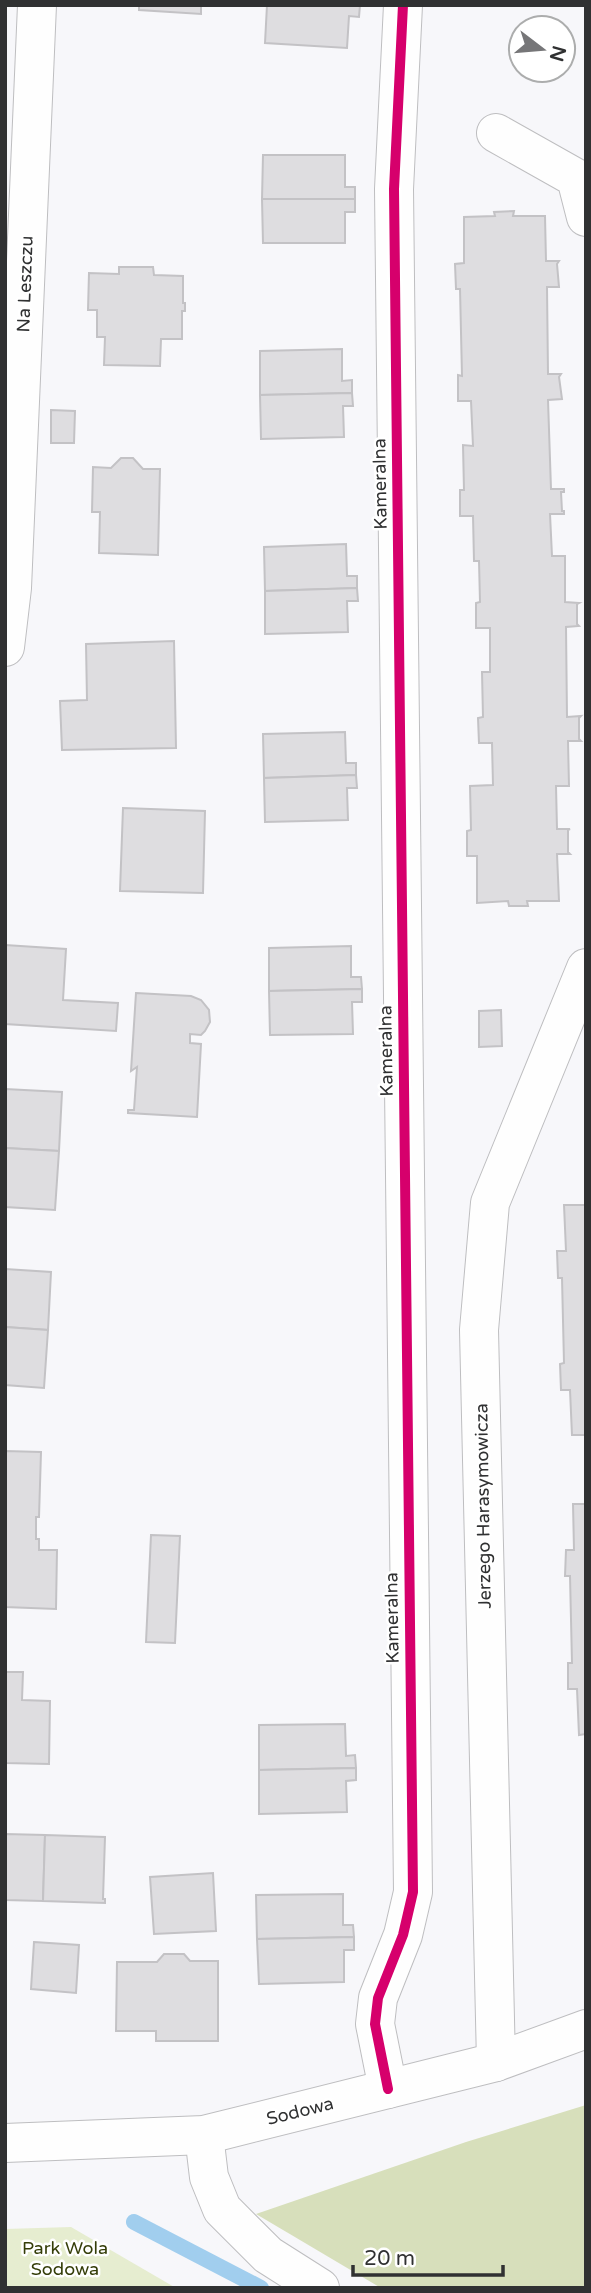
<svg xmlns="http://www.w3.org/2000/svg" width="591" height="2293" viewBox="0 0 591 2293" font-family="'Varela Round',sans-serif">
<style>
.green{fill:#e6edd0}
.forest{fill:#d7dfbb}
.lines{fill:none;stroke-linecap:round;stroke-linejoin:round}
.stream{stroke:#a1ceee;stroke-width:16}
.building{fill:#dedde0;stroke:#c3c2c5;stroke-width:2}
.minor-casing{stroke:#bebec0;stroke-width:40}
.minor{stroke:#fefefe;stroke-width:38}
.cycleway-casing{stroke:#fff;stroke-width:15}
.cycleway{stroke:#d6006c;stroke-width:10}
.labels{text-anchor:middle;stroke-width:5;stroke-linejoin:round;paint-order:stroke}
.street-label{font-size:18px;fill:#303132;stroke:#fff}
.park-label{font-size:18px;fill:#343d08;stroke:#fff}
</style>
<rect width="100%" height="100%" fill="#f7f7fa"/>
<!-- green -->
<path class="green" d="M71,2227L176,2288H5V2229Z"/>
<!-- forest -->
<path class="forest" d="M586,2105V2288H381L256,2214L466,2142Z"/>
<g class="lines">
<!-- stream -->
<path class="stream" d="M134,2222L261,2288"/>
</g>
<!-- building -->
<g class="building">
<path d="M139,5H201V14L139,10Z"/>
<path d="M267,5H360L359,17L349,16L347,48L265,43Z"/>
<path d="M263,155H345V187H355V199H262Z"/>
<path d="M262,199H355V212H345V243H263Z"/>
<path d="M514,211L513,216H545L546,261H559L557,264L559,287H547L548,374H561L559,377L562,399L548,400L551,489H564V492H561L562,511H564V514H550L552,556H565V602L579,603L577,604V624L579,626L566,627L567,717L581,716L579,718V739L581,741H568L569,786H556L557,829H570L568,830V852L570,854H557L559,901H527L528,906H509L508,901L477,903V856H467V831L471,830L470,786L493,785L492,743H479L478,718L483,717L482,672H490V628H476V603L480,602L479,561H474L473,516H460V490H464L463,445L473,446L471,401H458V375L462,376L460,289H456L455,264L464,263V217L495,216L494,212Z"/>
<path d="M119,267H153L154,275L183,276V303H185V311H182V339H161L160,366L104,365L105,337H97V310H88L89,273L119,274Z"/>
<path d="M342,349V381L352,380V393L260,395V351Z"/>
<path d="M352,393L353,406H343L344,437L261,439L260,395Z"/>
<path d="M51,410L75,411L74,443H51Z"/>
<path d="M121,458H133L143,469H160L158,555L99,553L100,512H92L93,467L111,468Z"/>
<path d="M346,544L347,576H357V588L265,591L264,547Z"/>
<path d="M357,588L358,601H347L348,632L265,634V591Z"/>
<path d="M174,641L176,748L62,750L60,701L87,700L86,644Z"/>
<path d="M345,732L346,763H356V775L264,778L263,734Z"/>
<path d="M356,775L357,788H347L348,820L265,822L264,778Z"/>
<path d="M123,808L205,811L203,893L120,891Z"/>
<path d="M5,945L66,949L63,1000L118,1003L116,1031L5,1024Z"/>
<path d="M351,946V977H361L362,989L269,991V948Z"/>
<path d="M362,989V1002H352L353,1034L270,1035L269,991Z"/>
<path d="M136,993L191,996L201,1000L209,1010L210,1022L205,1031L201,1035L190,1034V1043L201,1044L197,1117L128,1113V1110H134L137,1067L131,1071Z"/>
<path d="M501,1010L502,1046L479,1047V1011Z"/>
<path d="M5,1089L62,1092L59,1151L5,1148Z"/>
<path d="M5,1148L59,1151L55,1210L5,1207Z"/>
<path d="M564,1205H586V1435H572L570,1390H561L560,1364L564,1363L562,1278H558L557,1251H566Z"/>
<path d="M5,1269L51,1272L48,1330L5,1327Z"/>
<path d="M5,1327L48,1330L44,1388L5,1385Z"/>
<path d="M5,1451L41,1452L39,1517H36V1539H39V1550H57L56,1609L5,1607Z"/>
<path d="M573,1504H586V1734L579,1735L577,1689H568V1663H572L570,1576H565L566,1550H574Z"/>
<path d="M151,1535L180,1536L175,1643L146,1642Z"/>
<path d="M5,1672H23L22,1700L50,1701L49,1764L5,1763Z"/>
<path d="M345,1724L346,1756L355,1755L356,1768L259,1770V1725Z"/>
<path d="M356,1768V1780L346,1781L347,1812L259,1814V1770Z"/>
<path d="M5,1834L45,1835L43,1901L5,1900Z"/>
<path d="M45,1835L105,1837L103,1899H105V1903L43,1901Z"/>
<path d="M213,1873L216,1931L154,1934L150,1877Z"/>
<path d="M343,1894V1925H353L354,1937L257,1939L256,1895Z"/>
<path d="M354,1937V1950H344V1982L259,1984L257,1939Z"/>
<path d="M34,1942L79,1945L76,1993L31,1989Z"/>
<path d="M164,1954H184L190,1961H218V2041H156V2031H116L117,1962H157Z"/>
</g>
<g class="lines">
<!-- minor casing -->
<g class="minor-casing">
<g id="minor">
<path d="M496,133L576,178L586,217"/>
<path d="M5,647L12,588L37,5"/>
<path d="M496,2062L479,1330L490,1203L586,968"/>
<path d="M388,2089L375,2024L378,1998L403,1935L413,1892L394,189L403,5"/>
<path d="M204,2135L209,2177L222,2209L268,2255L320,2288"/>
<path d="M5,2143L204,2135L496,2062L586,2029"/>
</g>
</g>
<!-- minor -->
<use href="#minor" class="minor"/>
<!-- cycleway casing -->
<g class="cycleway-casing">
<path id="cycleway" d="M388,2089L375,2024L378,1998L403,1935L413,1892L394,189L403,5"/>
</g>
<!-- cycleway -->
<use href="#cycleway" class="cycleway"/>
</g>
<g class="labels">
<!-- street labels -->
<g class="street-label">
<text transform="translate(25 284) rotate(-88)" y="6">Na Leszczu</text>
<text transform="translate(380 484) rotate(-91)" y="6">Kameralna</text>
<text transform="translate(386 1051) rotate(-91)" y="6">Kameralna</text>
<text transform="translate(483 1506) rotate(-91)" y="6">Jerzego Harasymowicza</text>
<text transform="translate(392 1618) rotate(-91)" y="6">Kameralna</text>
<text transform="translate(300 2111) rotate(-14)" y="6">Sodowa</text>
</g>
<!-- park labels -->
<g class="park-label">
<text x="65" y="2254">Park Wola<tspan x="65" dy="21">Sodowa</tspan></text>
</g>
</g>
<!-- border -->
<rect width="591" height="2293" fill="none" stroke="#303132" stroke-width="14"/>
<!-- north arrow -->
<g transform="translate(542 49) rotate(106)"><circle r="33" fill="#ffffff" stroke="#acadad" stroke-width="2"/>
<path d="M0-5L12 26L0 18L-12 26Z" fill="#767678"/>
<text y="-10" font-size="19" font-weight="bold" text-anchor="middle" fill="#303132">N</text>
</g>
<!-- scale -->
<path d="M353 2265v10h150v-10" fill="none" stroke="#303132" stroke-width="3.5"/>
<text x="364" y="2265" font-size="21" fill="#303132" stroke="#ffffff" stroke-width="5" paint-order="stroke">20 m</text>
</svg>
